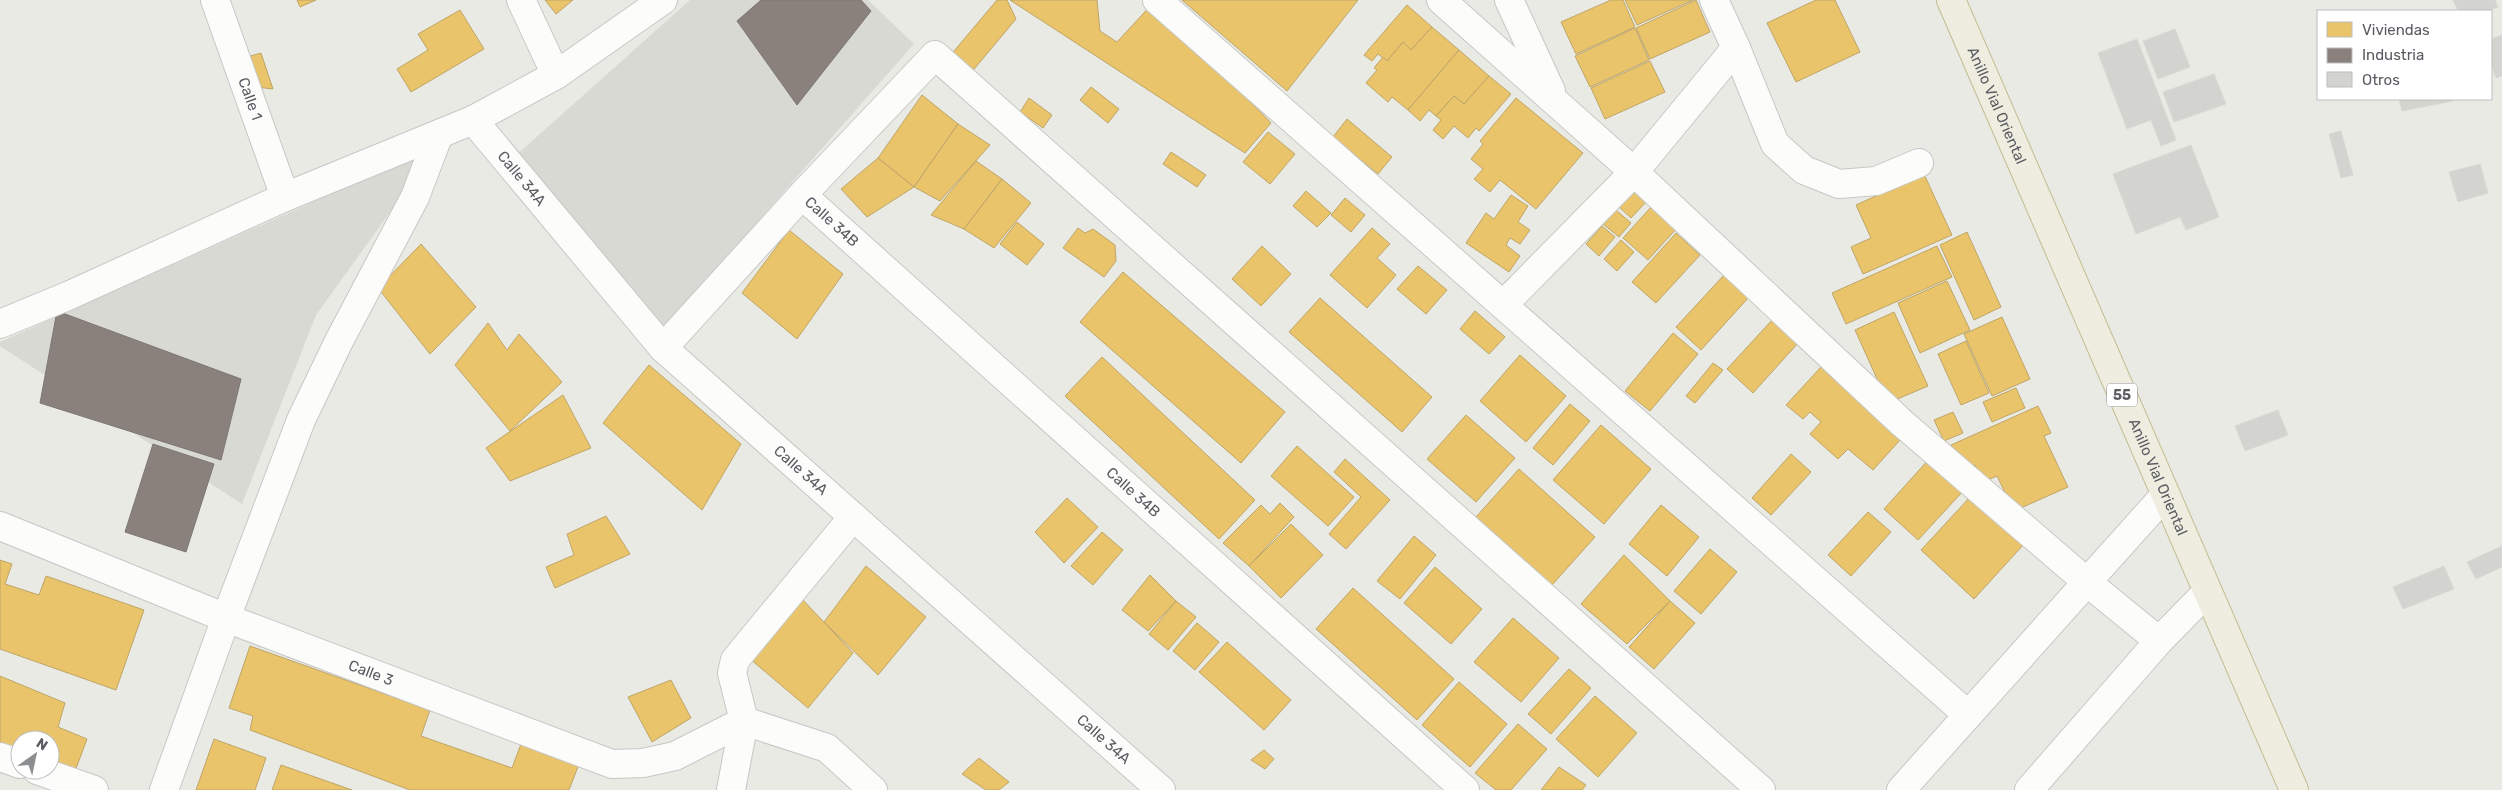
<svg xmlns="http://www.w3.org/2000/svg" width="2502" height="790" viewBox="0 0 2502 790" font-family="Rubik,sans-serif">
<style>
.industrial{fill:#d9d9d4}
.homes{fill:#e9c46a;stroke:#bea568}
.industry{fill:#8a817c;stroke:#7c7674}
.building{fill:#d3d3cf;stroke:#dad9d3}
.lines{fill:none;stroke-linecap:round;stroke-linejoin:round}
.minor-casing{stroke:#c7c8c6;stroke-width:30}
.highway-casing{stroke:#c2bc91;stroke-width:30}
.minor{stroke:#fcfcfb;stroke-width:28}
.highway{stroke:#eeede0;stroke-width:28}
.labels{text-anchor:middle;stroke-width:5;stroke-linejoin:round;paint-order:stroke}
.shield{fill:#fff;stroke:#8c8d91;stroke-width:1}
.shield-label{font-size:14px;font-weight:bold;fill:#5a5c62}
.street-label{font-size:15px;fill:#5a5c62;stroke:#fff}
</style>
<rect width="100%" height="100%" fill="#eaeae4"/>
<!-- industrial -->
<g class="industrial">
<path d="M690,0H868L914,44L662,330L512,159Z"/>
<path d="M416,156L411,183L316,315L242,504L0,346V342Z"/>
</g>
<!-- homes -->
<g class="homes">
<path d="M297,0H316L300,7Z"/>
<path d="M545,0H573L556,14Z"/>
<path d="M997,0H1007L1016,19L970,74L949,57Z"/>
<path d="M1010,0H1097L1100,31L1117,42L1154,2L1271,123L1245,153Z"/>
<path d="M1182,0H1358L1287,91Z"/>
<path d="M1611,0H1623L1635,27L1576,54L1561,22Z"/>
<path d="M1625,0H1693L1637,25Z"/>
<path d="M1696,0L1710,32L1650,59L1636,28Z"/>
<path d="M1816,0H1835L1860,52L1796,82L1767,23Z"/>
<path d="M1407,5L1432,27L1411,50L1403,42L1387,61L1378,54L1372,61L1364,55Z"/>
<path d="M460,10L484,49L411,92L397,69L428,50L418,34Z"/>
<path d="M1432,27L1459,50L1408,110L1392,97L1388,102L1366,83L1377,70L1374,68L1383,57L1387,61L1403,42L1411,50Z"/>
<path d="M1635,28L1649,60L1590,87L1575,56Z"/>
<path d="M1459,50L1489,76L1464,104L1454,96L1436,116L1429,110L1420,121L1408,110Z"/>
<path d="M261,53L273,89L256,87L247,57Z"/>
<path d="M1650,61L1665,92L1605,119L1591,88Z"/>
<path d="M1489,76L1511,94L1479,131L1476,128L1468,138L1454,126L1443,139L1433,130L1441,120L1436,116L1454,96L1464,104Z"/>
<path d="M1091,87L1119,109L1108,123L1080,100Z"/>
<path d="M922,95L958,124L914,187L878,158Z"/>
<path d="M1029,98L1052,115L1043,128L1020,112Z"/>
<path d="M1516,98L1583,153L1536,209L1500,180L1490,192L1474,179L1483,169L1471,159L1483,144L1480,141Z"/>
<path d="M1347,119L1392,157L1378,174L1333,137Z"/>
<path d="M958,124L990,145L940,201L914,187Z"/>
<path d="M1268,132L1295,154L1270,184L1243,162Z"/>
<path d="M1171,152L1206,175L1197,187L1163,164Z"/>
<path d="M878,158L914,187L867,217L841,189Z"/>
<path d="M976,161L1002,179L964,229L931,215Z"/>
<path d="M1924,174L1952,235L1863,274L1851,247L1871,238L1856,205Z"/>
<path d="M1002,179L1031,203L994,248L964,229Z"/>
<path d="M1633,190L1646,202L1631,218L1618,206Z"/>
<path d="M1306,191L1331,213L1317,227L1293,206Z"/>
<path d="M1511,195L1528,206L1518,222L1530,230L1520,244L1510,238L1506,245L1520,256L1509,272L1466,243L1486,213L1494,219Z"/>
<path d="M1345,198L1365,215L1351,232L1331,215Z"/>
<path d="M1652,206L1677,228L1648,260L1623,238Z"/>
<path d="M1616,210L1631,223L1619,237L1603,224Z"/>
<path d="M1017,222L1044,244L1027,265L1000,244Z"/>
<path d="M1602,226L1615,237L1599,256L1586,244Z"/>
<path d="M1078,228L1085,233L1093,229L1115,245L1116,261L1104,277L1063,248Z"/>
<path d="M1372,228L1390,244L1377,258L1396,275L1367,308L1330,275Z"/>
<path d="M789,230L843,274L797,339L742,293Z"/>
<path d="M1967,232L2001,307L1974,320L1940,245Z"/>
<path d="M1676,233L1700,255L1656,303L1632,282Z"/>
<path d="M1621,240L1634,252L1617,271L1604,259Z"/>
<path d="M421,244L476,307L430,354L378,288Z"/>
<path d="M1262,246L1291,274L1261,306L1232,279Z"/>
<path d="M1937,246L1952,277L1846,324L1832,293Z"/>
<path d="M1418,266L1447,290L1426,314L1397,289Z"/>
<path d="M1123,272L1285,412L1241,463L1080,322Z"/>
<path d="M1724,275L1749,297L1701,350L1676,327Z"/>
<path d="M1947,281L1970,330L1920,353L1898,303Z"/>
<path d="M1320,298L1432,397L1402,432L1289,332Z"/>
<path d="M1475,311L1505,337L1489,354L1460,329Z"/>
<path d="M1894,312L1928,386L1888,403L1855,330Z"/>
<path d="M2002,317L2030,379L1992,396L1964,334Z"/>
<path d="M1773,319L1799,342L1753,393L1727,369Z"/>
<path d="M488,323L507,350L519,334L562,382L510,431L455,365Z"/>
<path d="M1673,333L1698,354L1650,411L1625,391Z"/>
<path d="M1966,341L1989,393L1961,405L1938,354Z"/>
<path d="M1520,355L1566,396L1526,442L1480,401Z"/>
<path d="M1102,357L1255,500L1219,539L1065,396Z"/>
<path d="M1713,363L1723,370L1695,403L1686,396Z"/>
<path d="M649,365L741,444L702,510L603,423Z"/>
<path d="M1821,367L1901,439L1873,470L1848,449L1838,459L1810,434L1821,422L1810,412L1803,419L1786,405Z"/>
<path d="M2016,388L2025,408L1992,422L1983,402Z"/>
<path d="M563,395L591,448L510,481L486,448Z"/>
<path d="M1570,404L1590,421L1553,465L1533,448Z"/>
<path d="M2038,406L2051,433L2044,436L2068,487L2014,511L1997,476L1983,482L1975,465L1963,470L1951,445Z"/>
<path d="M1953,412L1963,433L1944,441L1934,420Z"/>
<path d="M1466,415L1515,458L1476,502L1427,459Z"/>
<path d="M1601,425L1651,469L1604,524L1553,480Z"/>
<path d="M1297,446L1354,497L1328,526L1271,476Z"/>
<path d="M1791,454L1811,472L1771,515L1752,498Z"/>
<path d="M1930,458L1965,489L1918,540L1884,509Z"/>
<path d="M1345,459L1390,500L1346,549L1329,534L1361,497L1334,472Z"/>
<path d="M1519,469L1595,537L1552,585L1476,517Z"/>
<path d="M1971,496L2024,544L1974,599L1921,550Z"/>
<path d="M1067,498L1098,527L1064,563L1035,532Z"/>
<path d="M1280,503L1294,517L1249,566L1223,543L1261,505L1270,514Z"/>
<path d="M1661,505L1699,537L1667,576L1629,544Z"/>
<path d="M1868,512L1891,532L1851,576L1828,555Z"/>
<path d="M606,516L630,554L555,588L546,567L574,555L567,534Z"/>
<path d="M1291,524L1323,555L1281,598L1249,566Z"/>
<path d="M1102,532L1123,550L1093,585L1071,566Z"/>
<path d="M1414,536L1436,555L1400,599L1377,581Z"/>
<path d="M1710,549L1737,572L1701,614L1674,591Z"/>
<path d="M1624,555L1670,601L1627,644L1581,604Z"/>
<path d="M0,560L12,564L5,584L39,595L46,576L144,610L116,690L0,649Z"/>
<path d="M866,566L926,617L878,675L824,622Z"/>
<path d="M1435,567L1482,609L1451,644L1404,603Z"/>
<path d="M1150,575L1176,601L1148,631L1122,610Z"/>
<path d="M1353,588L1454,679L1417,720L1316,629Z"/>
<path d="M802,599L853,653L808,708L749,658Z"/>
<path d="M1176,601L1196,617L1168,650L1149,634Z"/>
<path d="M1670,601L1695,623L1654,669L1629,647Z"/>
<path d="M1513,618L1559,658L1521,702L1474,662Z"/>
<path d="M1197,623L1219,642L1195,670L1173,651Z"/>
<path d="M1227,642L1291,700L1264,730L1199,672Z"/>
<path d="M250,646L430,710L421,736L512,768L521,744L579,764L569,790H410L250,730L253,716L229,708Z"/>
<path d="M1569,669L1591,688L1551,734L1528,714Z"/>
<path d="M0,676L65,703L58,727L87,739L74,774L50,765V740H20V754L0,746Z"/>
<path d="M671,680L691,718L652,742L628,697Z"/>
<path d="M1459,682L1507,724L1470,767L1422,725Z"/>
<path d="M1595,696L1637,733L1598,777L1556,739Z"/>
<path d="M1518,724L1547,749L1511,790H1496L1475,773Z"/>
<path d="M214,739L266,758L255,790H196Z"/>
<path d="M1264,750L1274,759L1265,769L1251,760Z"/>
<path d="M979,758L1009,782L999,790H986L962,774Z"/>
<path d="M281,765L352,790H272Z"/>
<path d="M1559,767L1586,785L1582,790H1541Z"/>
</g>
<!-- industry -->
<g class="industry">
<path d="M761,0H861L871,11L797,105L737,21Z"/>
<path d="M57,311L241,379L221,460L40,403Z"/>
<path d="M153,444L214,464L186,552L125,532Z"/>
</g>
<!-- building -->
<g class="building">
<path d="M2453,0H2495L2498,7L2487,11H2458Z"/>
<path d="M2175,29L2190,67L2158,79L2143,41Z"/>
<path d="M2502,35V76L2496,78L2491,64V39Z"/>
<path d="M2137,39L2176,140L2161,146L2151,120L2127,129L2098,53Z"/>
<path d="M2214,74L2226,104L2174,122L2163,92Z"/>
<path d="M2399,99H2453V101L2402,111Z"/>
<path d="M2341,131L2353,175L2341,178L2329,134Z"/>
<path d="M2191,145L2219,217L2186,230L2180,217L2136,234L2113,174Z"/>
<path d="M2480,164L2488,193L2458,202L2449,172Z"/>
<path d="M2278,410L2288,435L2245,451L2235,426Z"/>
<path d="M2502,546V567L2476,579L2467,562Z"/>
<path d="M2444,566L2454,589L2403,609L2393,587Z"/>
</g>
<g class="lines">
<!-- minor casing -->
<g class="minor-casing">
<g id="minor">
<path id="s1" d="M215,0L285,197"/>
<path d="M521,0L556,75"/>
<path d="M1157,0L1968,715"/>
<path d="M1441,0L1634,172L1902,423L2088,583L2159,641"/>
<path d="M1509,0L1551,91"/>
<path d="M1736,48L1775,144L1804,170L1839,184L1876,181L1919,163"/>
<path id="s2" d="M473,120L663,348L1161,790"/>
<path id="s3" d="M802,195L1465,790"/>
<path d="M1503,305L1634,172L1736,48L1714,0"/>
<path d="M0,324L70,295L285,197L473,120L556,75L663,0"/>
<path d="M663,348L802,195L935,55L1761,790"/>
<path id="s4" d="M0,526L226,618L612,764L643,763L675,756L744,721L827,748L873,790"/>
<path d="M0,757L20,764"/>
<path d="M37,770L94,790"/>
<path d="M164,790L226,618L301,420L339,341L415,197L439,134"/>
<path d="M731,790L744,721L732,673L735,660L853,517"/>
<path d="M1901,790L2165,495"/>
<path d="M2029,790L2159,641L2207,592"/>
</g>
</g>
<!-- highway casing -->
<g class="highway-casing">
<g id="highway">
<path id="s5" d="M1951,0L2294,790"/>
</g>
</g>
<!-- minor -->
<use href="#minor" class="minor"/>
<!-- highway -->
<use href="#highway" class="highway"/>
</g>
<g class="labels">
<!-- shield labels -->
<rect class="shield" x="2107" y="383.5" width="30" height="23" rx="4"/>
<g class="shield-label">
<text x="2122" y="400">55</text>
</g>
<!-- street labels -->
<g class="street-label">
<text dy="5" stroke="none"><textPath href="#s1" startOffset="105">Calle 1</textPath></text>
<text dy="5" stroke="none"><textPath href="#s5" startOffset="115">Anillo Vial Oriental</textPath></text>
<text dy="5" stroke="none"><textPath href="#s2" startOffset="76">Calle 34A</textPath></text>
<text dy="5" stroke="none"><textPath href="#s3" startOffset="40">Calle 34B</textPath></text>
<text dy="5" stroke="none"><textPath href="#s2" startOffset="481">Calle 34A</textPath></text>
<text dy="5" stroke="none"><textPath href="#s5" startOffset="520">Anillo Vial Oriental</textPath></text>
<text dy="5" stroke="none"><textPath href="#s3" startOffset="445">Calle 34B</textPath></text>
<text dy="5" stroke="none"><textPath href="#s4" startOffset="399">Calle 3</textPath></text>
<text dy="5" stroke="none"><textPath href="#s2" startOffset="886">Calle 34A</textPath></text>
</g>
</g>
<!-- legend -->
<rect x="2317" y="10" width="175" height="90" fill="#ffffff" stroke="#bdbec0"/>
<rect x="2327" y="22" width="25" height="15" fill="#e9c46a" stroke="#bdbec0"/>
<text x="2362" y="35" font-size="15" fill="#5a5c62">Viviendas</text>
<rect x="2327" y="48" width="25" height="15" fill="#8a817c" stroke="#bdbec0"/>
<text x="2362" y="60" font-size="15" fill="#5a5c62">Industria</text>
<rect x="2327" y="72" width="25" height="15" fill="#d3d3cf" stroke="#bdbec0"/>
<text x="2362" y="85" font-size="15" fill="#5a5c62">Otros</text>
<!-- north arrow -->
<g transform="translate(35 755) rotate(33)"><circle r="24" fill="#ffffff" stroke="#bdbec0"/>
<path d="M0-4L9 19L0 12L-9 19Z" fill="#8c8e90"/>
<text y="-8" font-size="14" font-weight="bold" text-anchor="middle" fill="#5a5c62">N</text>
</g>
</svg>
